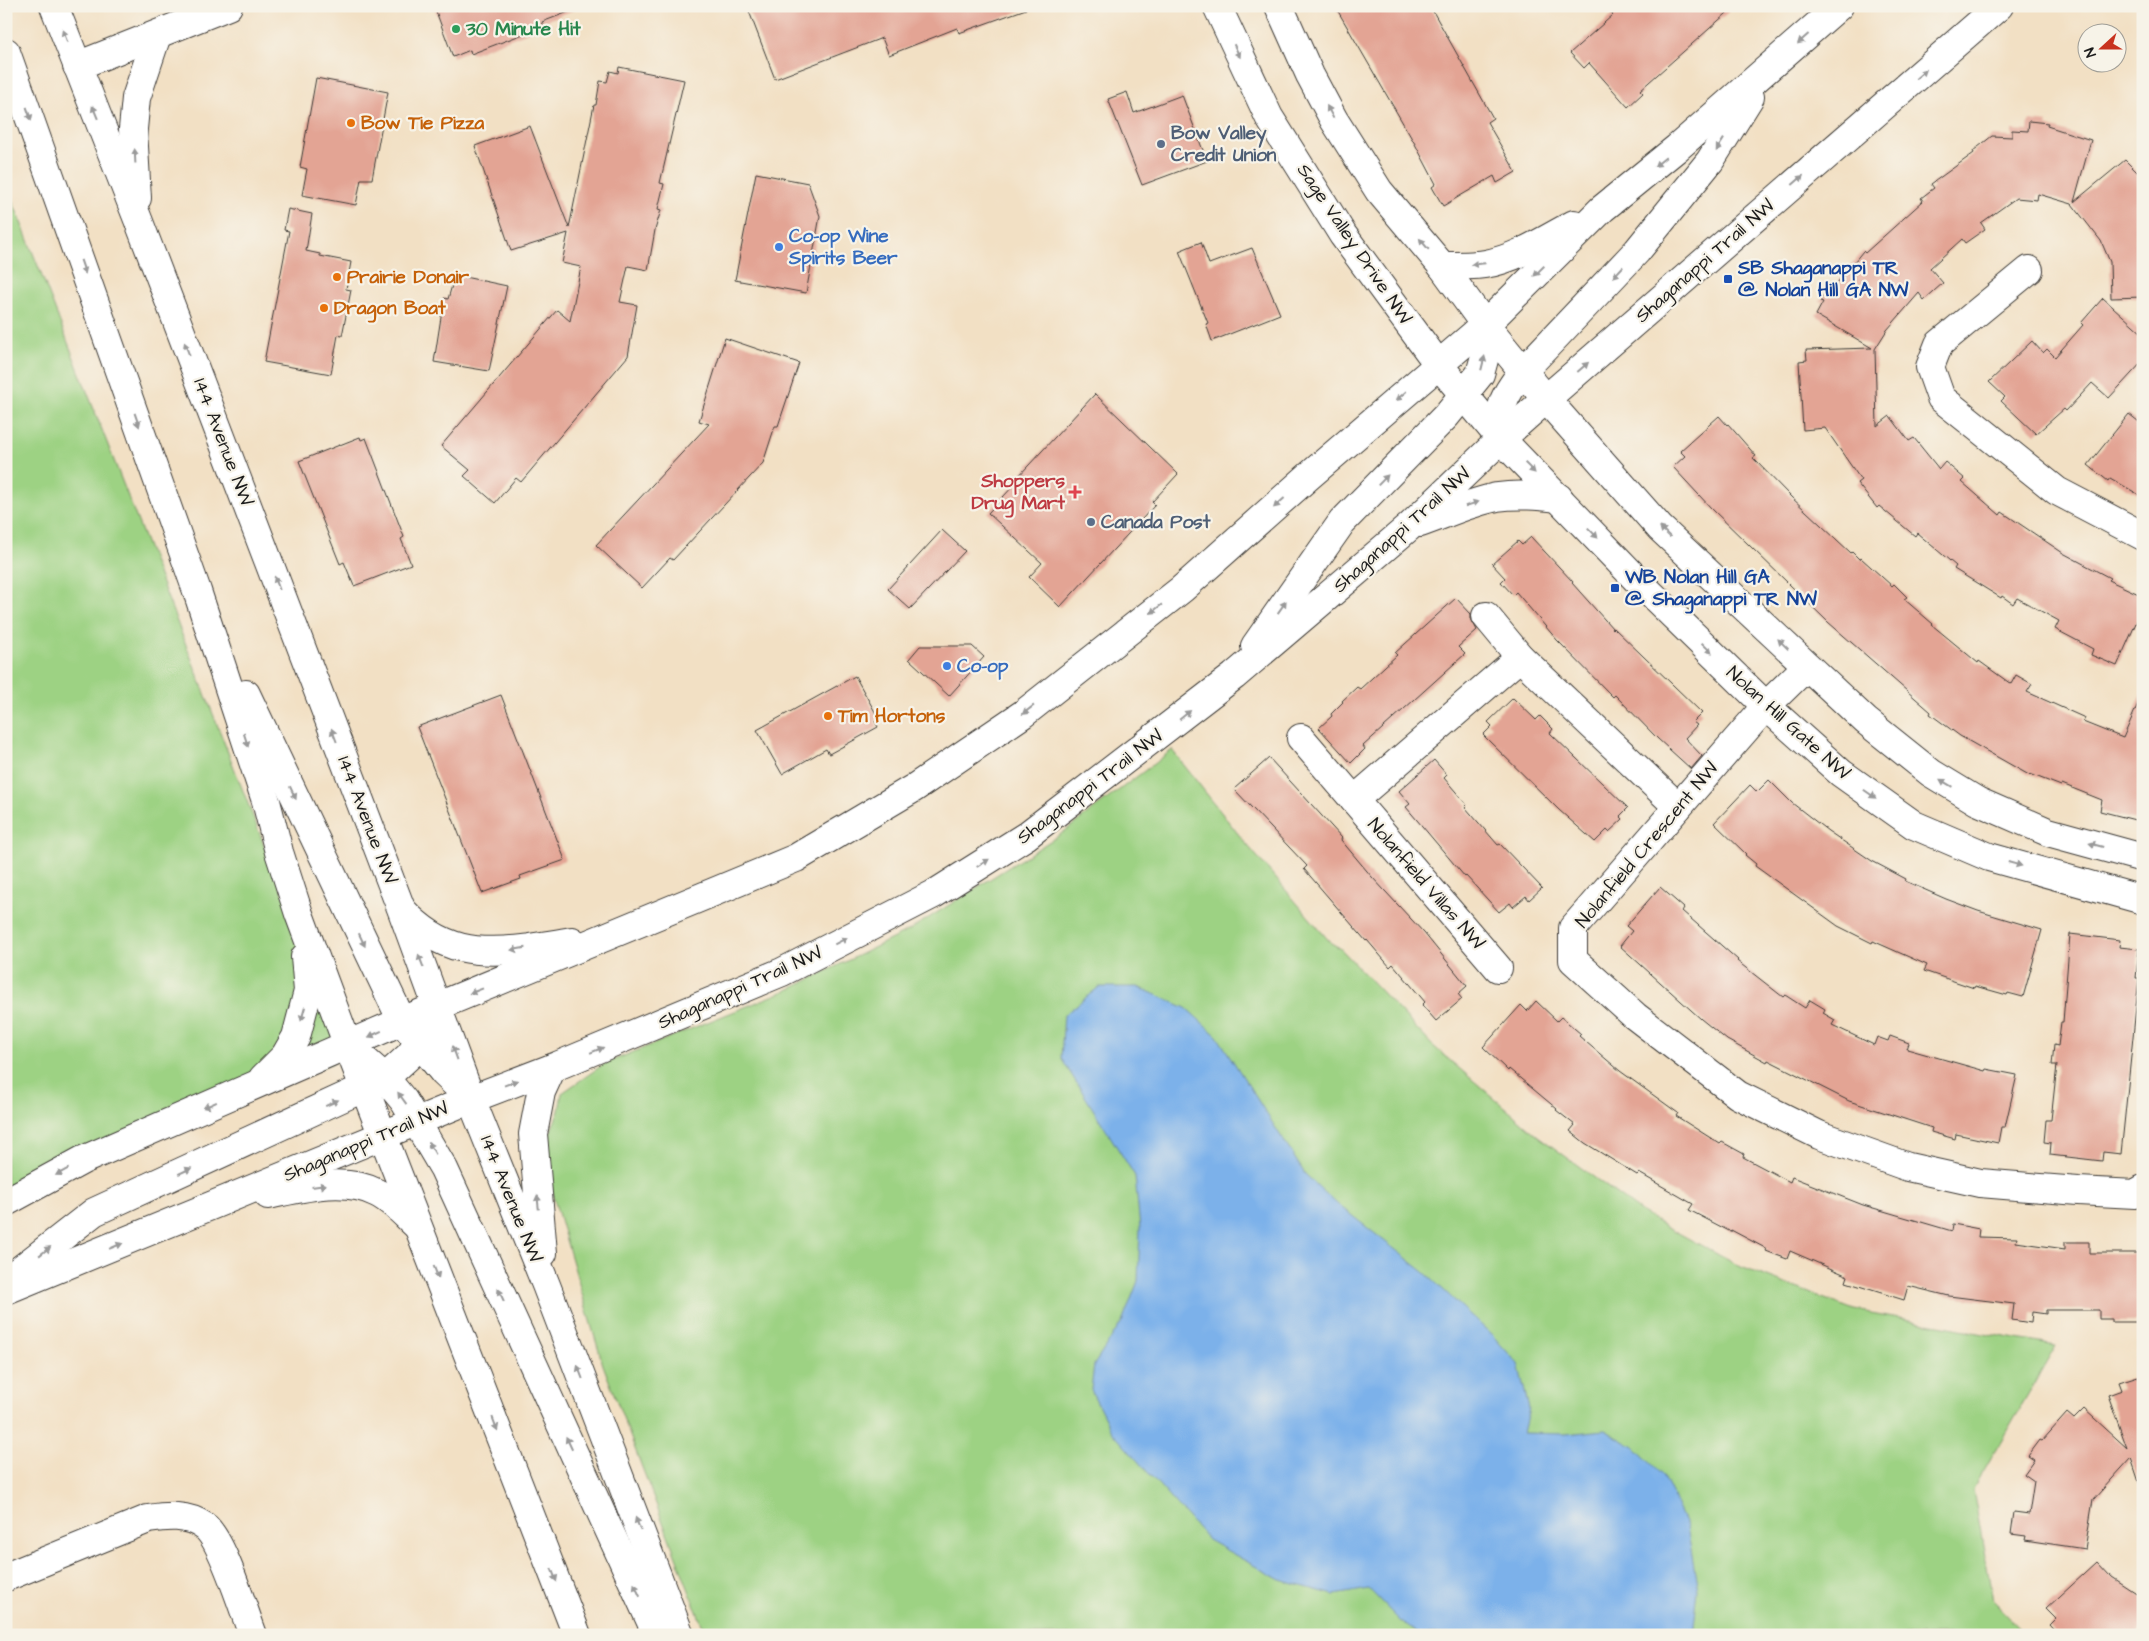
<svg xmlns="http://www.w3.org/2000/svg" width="2149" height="1641" font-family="'Architects Daughter',sans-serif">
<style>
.green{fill:#9dd283;stroke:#5c7750}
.water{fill:#7cb1ea;stroke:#4c6683}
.building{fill:#e3a494}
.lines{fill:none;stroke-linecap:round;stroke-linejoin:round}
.minor-casing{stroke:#3c3935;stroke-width:30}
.major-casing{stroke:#3c3935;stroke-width:30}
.minor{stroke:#fff;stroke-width:28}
.major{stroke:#fff;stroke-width:28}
.oneway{fill:#999}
.leisure-dot{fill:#2e9e5b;stroke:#f7f3e8;stroke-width:2}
.food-dot{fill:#e8710a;stroke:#f7f3e8;stroke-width:2}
.service-dot{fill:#5c6f8a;stroke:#f7f3e8;stroke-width:2}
.shop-dot{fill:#3f7fe0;stroke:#f7f3e8;stroke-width:2}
.transit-dot{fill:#1a4fb4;stroke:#f7f3e8;stroke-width:2}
.health-dot{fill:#e0444e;stroke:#f7f3e8;stroke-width:2}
.labels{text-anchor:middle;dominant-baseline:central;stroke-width:4.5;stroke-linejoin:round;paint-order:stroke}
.leisure-label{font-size:19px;font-weight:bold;fill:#27864d;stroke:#f7f3e8;text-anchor:start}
.food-label{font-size:19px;font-weight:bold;fill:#c56008;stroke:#f7f3e8;text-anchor:start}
.service-label{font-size:19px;font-weight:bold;fill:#4e5e75;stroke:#f7f3e8;text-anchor:start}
.shop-label{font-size:19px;font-weight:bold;fill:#366cbe;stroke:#f7f3e8;text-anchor:start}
.street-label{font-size:19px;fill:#1c1c1c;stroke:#f7f3e8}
.transit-label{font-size:19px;font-weight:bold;fill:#164399;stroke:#f7f3e8;text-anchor:start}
.health-label{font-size:19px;font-weight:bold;fill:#be3a42;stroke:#f7f3e8;text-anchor:end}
</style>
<rect width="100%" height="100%" fill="#f7f3e8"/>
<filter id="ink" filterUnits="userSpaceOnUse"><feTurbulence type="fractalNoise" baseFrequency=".02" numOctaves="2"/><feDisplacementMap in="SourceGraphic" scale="10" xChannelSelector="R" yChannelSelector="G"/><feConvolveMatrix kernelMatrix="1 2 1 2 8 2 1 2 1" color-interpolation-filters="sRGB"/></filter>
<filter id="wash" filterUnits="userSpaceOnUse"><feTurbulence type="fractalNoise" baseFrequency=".0096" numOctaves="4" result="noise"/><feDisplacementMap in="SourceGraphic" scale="20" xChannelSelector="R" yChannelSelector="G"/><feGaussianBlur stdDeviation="1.12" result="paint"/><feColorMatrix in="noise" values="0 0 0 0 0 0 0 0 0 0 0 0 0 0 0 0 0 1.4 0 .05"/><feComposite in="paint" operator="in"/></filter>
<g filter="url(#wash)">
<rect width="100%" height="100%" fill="#f2e0c4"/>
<g class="green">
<path d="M6 184 347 1057 6 1196Z"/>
<path d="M1172 750 1243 840 1331 943 1340 948 1432 1045 1538 1136 1645 1215 1741 1267 1854 1310 2056 1346 1973 1489 1993 1601 2026 1635H706L603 1365 551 1189 545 1145 559 1111 562 1093 604 1064 792 988 908 931 1061 834Z"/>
</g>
<path class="water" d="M1099 987H1138L1186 1008 1217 1036 1305 1174 1337 1204 1424 1272 1492 1335 1518 1364 1529 1408 1523 1433 1566 1434 1605 1430 1634 1447 1662 1474 1687 1526 1698 1590 1693 1635H1420L1400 1621 1369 1589 1334 1595 1280 1580 1208 1540 1112 1432 1091 1390 1094 1365 1123 1320 1138 1281 1140 1228 1135 1176 1061 1058 1064 1015Z"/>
<g id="blocks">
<g class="building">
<path d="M434 6H579V8L542 22 544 26 471 54 470 50 453 57Z"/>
<path d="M747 6H1026V9L959 33 957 28 889 55 882 38 775 79Z"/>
<path d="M1335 6H1430L1493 118 1487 122 1516 172 1497 183 1494 176 1443 206 1432 187 1436 184 1415 144Z"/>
<path d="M1605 6H1735L1640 90 1643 93 1628 107 1589 63 1584 68 1570 53 1613 15Z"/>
<path d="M619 67 684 80 660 183 664 184 658 209 661 210 655 230 648 270 628 266 620 302 637 305 628 356 521 482 516 478 495 503 464 476 470 470 441 446 557 310 570 321 581 267 562 263 568 233 511 251 475 146 530 126 569 228 594 105H596L600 81 607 82 610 71 618 73Z"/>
<path d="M316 78 388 92 372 179H361L356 205 302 195 307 169 300 167Z"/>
<path d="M1127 92 1134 113 1182 95 1207 161 1142 185 1108 99Z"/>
<path d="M2029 121 2048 123 2047 126 2091 140 2074 202 2125 160 2143 178V297L2111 298 2110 262 2101 241 2072 204 2038 194 2037 200 2016 198 1981 223 1985 229 1965 243 1962 239 1930 268 1943 283 1924 300 1919 293 1887 330 1875 349 1877 426 1890 416 1909 441 1914 438 1939 469 1945 462 1965 479 1962 482 2000 515 2002 512 2063 553 2110 578 2108 580 2143 596V607L2117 666 2091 655 2093 649 2055 629 2059 621 2017 598 2013 604 2002 596 2001 598 1954 569 1956 566 1917 533 1915 536 1879 506 1877 508 1857 483 1861 480 1825 428 1803 430 1799 361 1807 360 1806 350 1872 348 1816 315 1823 302 1820 301 1829 286 1833 288 1863 251 1865 253 1923 201 1921 198 1934 188 1931 184 1974 153 1973 151 1992 136 2012 137V130L2028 131Z"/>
<path d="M756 173 808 183 820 216 806 293 735 280Z"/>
<path d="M288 209 312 214 306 251 320 254V256L351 262 346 289 351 290 342 336 338 335 331 374 264 362 289 231 284 230Z"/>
<path d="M1201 242 1209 264 1252 248 1280 314 1212 341 1206 324 1208 323 1179 251Z"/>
<path d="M455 275 507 286 489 371 434 362 444 298 448 299Z"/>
<path d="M2103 298 2143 334V361L2109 398 2092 383 2066 411 2064 409 2036 434 2001 401 2005 397 1989 382 2032 341 2043 353 2047 349 2055 357 2083 325 2081 323Z"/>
<path d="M725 338 799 363 778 426H775L763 463 673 560 670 558 642 588 596 545 709 424 699 421Z"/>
<path d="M1095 394 1178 474 1152 502 1155 505 1060 607 1029 577 1042 563 988 513 1017 482 1015 480Z"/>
<path d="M2129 414 2143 425V497L2110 478 2108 481 2088 465Z"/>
<path d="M1719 416 1727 425 1728 424 1756 456 1753 458 1791 497 1851 553 1852 552 1860 560 1861 558 1892 586 1894 584 1907 597 1904 599 1933 624 1932 625 1978 663 1979 661 2011 684 2016 675 2032 684 2027 692 2085 718 2083 722 2123 738 2143 692V822L2100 811 2102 800 2062 784 2061 786 2030 774 2029 775 1960 736 1930 714 1931 712 1828 622 1711 508 1673 467 1685 456 1680 451Z"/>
<path d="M360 437 361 440 366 438 404 537 401 539 411 564 354 586 344 562 340 564 299 461Z"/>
<path d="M942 530 965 551 910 609 888 589Z"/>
<path d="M1531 537 1573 582 1572 583 1613 629 1614 628 1702 713 1693 722 1697 725 1685 738 1702 756 1691 769 1658 739 1615 695 1613 697 1557 640 1516 592 1513 595 1501 582 1505 578 1492 564 1518 541 1522 545Z"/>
<path d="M1456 598 1471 614V619L1477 630 1458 647 1465 654 1363 746 1365 749 1351 763 1319 728 1332 716 1331 714 1343 702 1342 701 1357 687 1360 689 1397 655 1395 653Z"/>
<path d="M920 646H972L984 657 949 696 909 659Z"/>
<path d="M855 676 879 719 875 721 878 727 829 754 826 749 782 774 757 730Z"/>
<path d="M501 695 565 860 520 876 521 879 482 893 417 727Z"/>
<path d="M1513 698 1536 720 1540 716 1553 729 1550 733 1628 808 1620 816 1623 819 1609 832 1607 830 1595 842 1559 810 1483 735 1492 726 1488 722Z"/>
<path d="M1269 758 1342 838 1341 840 1372 877 1424 933 1467 986 1458 994 1462 999 1436 1021 1422 1005 1425 1002 1393 964 1390 967 1367 940 1366 941 1304 869 1307 866 1234 789Z"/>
<path d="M1434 760 1447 775 1444 778 1467 805 1465 807 1498 845 1500 844 1542 888 1529 900 1526 896 1513 907 1510 903 1499 912 1466 876 1465 877 1406 807 1410 804 1399 791Z"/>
<path d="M1769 780 1792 803 1828 831 1872 861 1906 879 1905 881 1946 899 1978 911 2042 930 2023 997 2008 993 2007 995 1975 986 1974 988 1924 971 1927 965 1873 941 1872 943 1838 926 1755 866 1756 864 1745 855 1746 854 1714 823 1750 785 1757 792Z"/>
<path d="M1660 887 1684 908 1682 911 1738 960 1737 961 1783 997 1785 995 1805 1008 1810 1000 1825 1009 1823 1013 1835 1020 1832 1025 1874 1045 1877 1037 1888 1041 1890 1036 1909 1043 1907 1049 1985 1071 1986 1069 2017 1075 2005 1127H2001L1998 1143 1956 1134 1955 1139 1931 1132 1932 1128 1849 1101 1768 1060 1767 1062 1727 1040 1701 1019 1620 946 1632 931 1626 926Z"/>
<path d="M2070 934 2120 940 2119 947 2139 949 2136 978H2139L2121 1154 2103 1152 2102 1161 2050 1155 2051 1143 2044 1142 2046 1120H2051L2057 1065H2052L2054 1045 2058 1046 2061 1022H2063Z"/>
<path d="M1536 1001 1557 1021 1561 1017 1581 1034 1579 1036 1620 1071 1678 1113 1676 1116 1720 1144 1722 1142 1744 1154 1743 1157 1790 1182 1792 1177 1863 1205 1952 1231 1953 1224 1979 1229 1978 1237 2017 1238 2016 1242 2065 1249V1242H2089V1253H2143V1322H2112V1319H2099V1310H2046V1314L2032 1312 2031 1323 2012 1320 2014 1304 1949 1296 1908 1286 1904 1300 1846 1282 1848 1276 1790 1251 1787 1259 1766 1251 1767 1249 1731 1230V1232L1689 1210 1693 1204 1639 1173 1637 1175 1585 1143 1570 1131 1575 1125 1556 1110 1557 1109 1509 1069 1508 1071 1483 1047 1521 1005 1527 1011Z"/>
<path d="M2138 1376 2143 1390V1485H2140L2131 1458 2093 1500 2085 1549 2025 1540 2026 1536 2011 1534 2014 1512 2029 1514 2034 1481 2024 1474 2034 1460 2028 1456 2040 1440 2042 1441 2067 1413 2074 1419 2084 1409 2127 1448 2108 1395 2122 1390 2119 1382Z"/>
<path d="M2097 1562 2111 1577 2143 1598V1626L2137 1635H2059L2050 1625 2056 1619 2046 1609Z"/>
</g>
</g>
</g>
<g filter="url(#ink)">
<use href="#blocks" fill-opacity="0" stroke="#3c3935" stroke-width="1"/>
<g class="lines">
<defs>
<g id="minor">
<path d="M1217 6 1269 117 1343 235 1438 364 1501 439 1642 585 1766 706 1841 773 1914 825 1989 857 2143 900"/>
<path d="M1279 6 1310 75 1334 120 1379 191 1442 266 1485 325 1546 399 1660 528 1866 721 1931 773 1977 801 2048 832 2143 858"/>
<path d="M77 66 228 6"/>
<path d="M2029 270 1939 344 1930 367 1941 398 2057 491 2143 536"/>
<path d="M1486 616 1520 657 1678 807"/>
<path d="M1806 667 1766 706 1573 928V960L1635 1016 1738 1095 1819 1135 1908 1167 1980 1183 2078 1191 2135 1194 2143 1189"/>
<path d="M1301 738 1498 968"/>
<path d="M1354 800 1520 657"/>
<path d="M6 1577 148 1519C167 1516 187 1514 204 1526 222 1538 244 1612 253 1635"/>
</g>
<g id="major">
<path d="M54 6 139 222 402 911 471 1099 546 1285 680 1635"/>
<path d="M6 52 197 591 266 801 279 852 299 914 348 1046 577 1635"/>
<path d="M137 198 133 129 136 98 157 35"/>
<path d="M1442 266C1456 266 1471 266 1485 264 1516 259 1546 239 1574 224"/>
<path d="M1501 439C1498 406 1503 397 1523 371L1637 251 1710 161 1750 97"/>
<path d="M1420 523C1446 514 1471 502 1497 497 1518 494 1539 496 1559 498"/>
<path d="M1255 646 1342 522 1446 416 1480 374 1485 356V325"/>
<path d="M246 694 402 1021 444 1073 466 1094"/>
<path d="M403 911C441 952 478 955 530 948 544 945 558 944 572 941"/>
<path d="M351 1048 385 1078 404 1101 444 1169 657 1635"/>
<path d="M263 1078 285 1056 296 1037 308 991 305 957"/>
<path d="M268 1195C302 1188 344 1176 377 1193 392 1200 404 1214 416 1225"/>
<path d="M6 1202 83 1160 402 1021 796 858 914 788 1023 714 1182 589 1309 476 1485 325 1602 209 1677 148 1839 6"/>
<path d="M543 1253 533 1134 541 1092 552 1068"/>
<path d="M7 1280 94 1212 385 1078 410 1055 428 1028"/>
<path d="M6 1290 471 1099 552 1068 782 972 934 894 1026 836 1234 676 1409 527 1501 439 1546 399 1999 6"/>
</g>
</defs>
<use href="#minor" class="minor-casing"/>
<use href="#major" class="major-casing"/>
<use href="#minor" class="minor"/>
<use href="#major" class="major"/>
</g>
<defs><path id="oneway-solid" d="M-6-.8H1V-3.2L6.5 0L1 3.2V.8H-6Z" transform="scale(1.25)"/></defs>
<g class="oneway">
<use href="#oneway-solid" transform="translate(65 36) rotate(-111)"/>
<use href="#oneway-solid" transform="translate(1803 39) rotate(138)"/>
<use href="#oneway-solid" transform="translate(1237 51) rotate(64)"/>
<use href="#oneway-solid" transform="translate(1921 74) rotate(-41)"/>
<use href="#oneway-solid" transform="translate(95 112) rotate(-112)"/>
<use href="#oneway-solid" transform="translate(1330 112) rotate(-118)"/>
<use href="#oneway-solid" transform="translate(29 114) rotate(71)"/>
<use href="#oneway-solid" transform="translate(1720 145) rotate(122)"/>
<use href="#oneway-solid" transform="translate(135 156) rotate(-93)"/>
<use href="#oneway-solid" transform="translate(1660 162) rotate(141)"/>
<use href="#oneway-solid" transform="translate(1798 180) rotate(-41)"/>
<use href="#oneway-solid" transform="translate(1424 244) rotate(-130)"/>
<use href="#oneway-solid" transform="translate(1478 264) rotate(175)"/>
<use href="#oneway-solid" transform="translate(83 267) rotate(71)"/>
<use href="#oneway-solid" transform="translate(1539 271) rotate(135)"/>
<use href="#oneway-solid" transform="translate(1618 272) rotate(133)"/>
<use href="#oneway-solid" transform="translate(187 349) rotate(-111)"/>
<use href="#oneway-solid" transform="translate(1483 363) rotate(-76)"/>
<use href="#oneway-solid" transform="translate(1583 367) rotate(-41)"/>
<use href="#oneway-solid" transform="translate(1401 396) rotate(139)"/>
<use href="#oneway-solid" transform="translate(137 420) rotate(71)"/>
<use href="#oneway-solid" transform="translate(1530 468) rotate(45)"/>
<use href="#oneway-solid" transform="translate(1383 480) rotate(-46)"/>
<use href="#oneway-solid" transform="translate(1279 503) rotate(138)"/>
<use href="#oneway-solid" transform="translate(1472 504) rotate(-18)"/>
<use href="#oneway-solid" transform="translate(1665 532) rotate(-136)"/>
<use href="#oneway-solid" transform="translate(1593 533) rotate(46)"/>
<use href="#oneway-solid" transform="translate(277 583) rotate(-111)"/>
<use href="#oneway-solid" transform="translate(1282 607) rotate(-55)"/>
<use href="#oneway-solid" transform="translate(1156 609) rotate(142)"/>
<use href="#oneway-solid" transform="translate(1783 644) rotate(-136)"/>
<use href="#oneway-solid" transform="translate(1707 648) rotate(44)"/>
<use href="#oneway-solid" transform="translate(1028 710) rotate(142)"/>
<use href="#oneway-solid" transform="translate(1185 715) rotate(-39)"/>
<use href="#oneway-solid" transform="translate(334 735) rotate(-111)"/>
<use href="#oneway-solid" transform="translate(246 740) rotate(72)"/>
<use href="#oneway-solid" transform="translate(1946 783) rotate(-149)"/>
<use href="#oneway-solid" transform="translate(293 793) rotate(65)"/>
<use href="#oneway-solid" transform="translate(1870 794) rotate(35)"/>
<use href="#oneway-solid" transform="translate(2096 845) rotate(-165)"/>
<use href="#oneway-solid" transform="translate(983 863) rotate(-32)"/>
<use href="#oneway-solid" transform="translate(2015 864) rotate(16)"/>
<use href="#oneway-solid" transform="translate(362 940) rotate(65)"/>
<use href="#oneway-solid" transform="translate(841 941) rotate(-27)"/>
<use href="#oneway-solid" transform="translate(518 949) rotate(171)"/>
<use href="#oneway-solid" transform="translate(421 961) rotate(-111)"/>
<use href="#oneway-solid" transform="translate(476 991) rotate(159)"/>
<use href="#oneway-solid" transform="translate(303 1014) rotate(106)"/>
<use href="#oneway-solid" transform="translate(375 1034) rotate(155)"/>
<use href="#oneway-solid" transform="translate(597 1050) rotate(-22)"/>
<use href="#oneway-solid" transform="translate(455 1053) rotate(-110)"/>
<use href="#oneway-solid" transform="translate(511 1083) rotate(-21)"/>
<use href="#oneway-solid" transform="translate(402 1098) rotate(-126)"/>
<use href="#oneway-solid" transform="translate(332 1103) rotate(-25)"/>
<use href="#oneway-solid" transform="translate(210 1105) rotate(156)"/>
<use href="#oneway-solid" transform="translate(432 1148) rotate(-119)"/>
<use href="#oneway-solid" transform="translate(185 1171) rotate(-25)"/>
<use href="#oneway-solid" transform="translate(62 1172) rotate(152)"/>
<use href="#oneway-solid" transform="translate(319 1186) rotate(-8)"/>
<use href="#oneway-solid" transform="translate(538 1202) rotate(-96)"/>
<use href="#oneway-solid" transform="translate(116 1246) rotate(-22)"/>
<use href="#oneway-solid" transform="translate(45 1251) rotate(-38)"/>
<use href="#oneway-solid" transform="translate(436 1272) rotate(69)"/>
<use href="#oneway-solid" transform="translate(501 1295) rotate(-115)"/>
<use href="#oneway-solid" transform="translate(580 1372) rotate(-111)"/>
<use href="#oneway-solid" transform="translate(495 1424) rotate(69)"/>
<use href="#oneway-solid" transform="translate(569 1443) rotate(-115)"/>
<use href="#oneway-solid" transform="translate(638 1524) rotate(-111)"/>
<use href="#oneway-solid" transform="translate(554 1575) rotate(69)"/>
<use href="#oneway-solid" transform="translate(637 1590) rotate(-115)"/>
</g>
</g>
<circle class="leisure-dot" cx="456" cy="29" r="5"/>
<g class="food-dot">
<circle cx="351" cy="123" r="5"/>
<circle cx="337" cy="277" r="5"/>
<circle cx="324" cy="308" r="5"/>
<circle cx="828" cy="716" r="5"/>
</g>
<g class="service-dot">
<circle cx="1161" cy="144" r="5"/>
<circle cx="1091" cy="522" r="5"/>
</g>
<g class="shop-dot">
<circle cx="779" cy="247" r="5"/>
<circle cx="947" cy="666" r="5"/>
</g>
<g class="transit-dot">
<rect x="1723" y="274" width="10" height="10" rx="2.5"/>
<rect x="1610" y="583" width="10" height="10" rx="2.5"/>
</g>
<path class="health-dot" d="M1072.5 484.5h5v5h5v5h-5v5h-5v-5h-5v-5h5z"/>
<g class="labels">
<g class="leisure-label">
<text x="466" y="29">30 Minute Hit</text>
</g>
<g class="food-label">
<text x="361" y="123">Bow Tie Pizza</text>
<text x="347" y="277">Prairie Donair</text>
<text x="334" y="308">Dragon Boat</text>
<text x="838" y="716">Tim Hortons</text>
</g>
<g class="service-label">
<text x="1171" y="133">Bow Valley<tspan x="1171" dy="22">Credit Union</tspan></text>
<text x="1101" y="522">Canada Post</text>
</g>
<g class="shop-label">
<text x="789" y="236">Co-op Wine<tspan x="789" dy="22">Spirits Beer</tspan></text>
<text x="957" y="666">Co-op</text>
</g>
<g class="street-label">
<text transform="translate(1354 244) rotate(56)">Sage Valley Drive NW</text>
<text transform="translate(1705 261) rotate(-41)">Shaganappi Trail NW</text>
<text transform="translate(223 442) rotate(69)">144 Avenue NW</text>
<text transform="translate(1402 530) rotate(-42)">Shaganappi Trail NW</text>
<text transform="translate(1788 723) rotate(42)">Nolan Hill Gate NW</text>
<text transform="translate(1090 787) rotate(-37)">Shaganappi Trail NW</text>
<text transform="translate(367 820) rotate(69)">144 Avenue NW</text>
<text transform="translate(1647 845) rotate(-50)">Nolanfield Crescent NW</text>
<text transform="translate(1426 884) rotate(49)">Nolanfield Villas NW</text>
<text transform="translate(740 988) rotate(-24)">Shaganappi Trail NW</text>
<text transform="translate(366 1142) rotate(-23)">Shaganappi Trail NW</text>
<text transform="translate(511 1199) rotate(68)">144 Avenue NW</text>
</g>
<g class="transit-label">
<text x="1738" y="268">SB Shaganappi TR<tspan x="1738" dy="22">@ Nolan Hill GA NW</tspan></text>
<text x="1625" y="577">WB Nolan Hill GA<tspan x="1625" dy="22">@ Shaganappi TR NW</tspan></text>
</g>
<g class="health-label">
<text x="1065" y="481">Shoppers<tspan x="1065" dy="22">Drug Mart</tspan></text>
</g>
</g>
<rect width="2149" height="1641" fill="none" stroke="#f7f3e8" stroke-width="25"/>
<g transform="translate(2102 48) rotate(249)"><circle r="24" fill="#f7f3e8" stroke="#9f9d96"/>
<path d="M0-4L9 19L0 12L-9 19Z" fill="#c8321e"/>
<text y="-8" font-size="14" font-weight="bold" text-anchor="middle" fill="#1c1c1c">N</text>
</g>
</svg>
